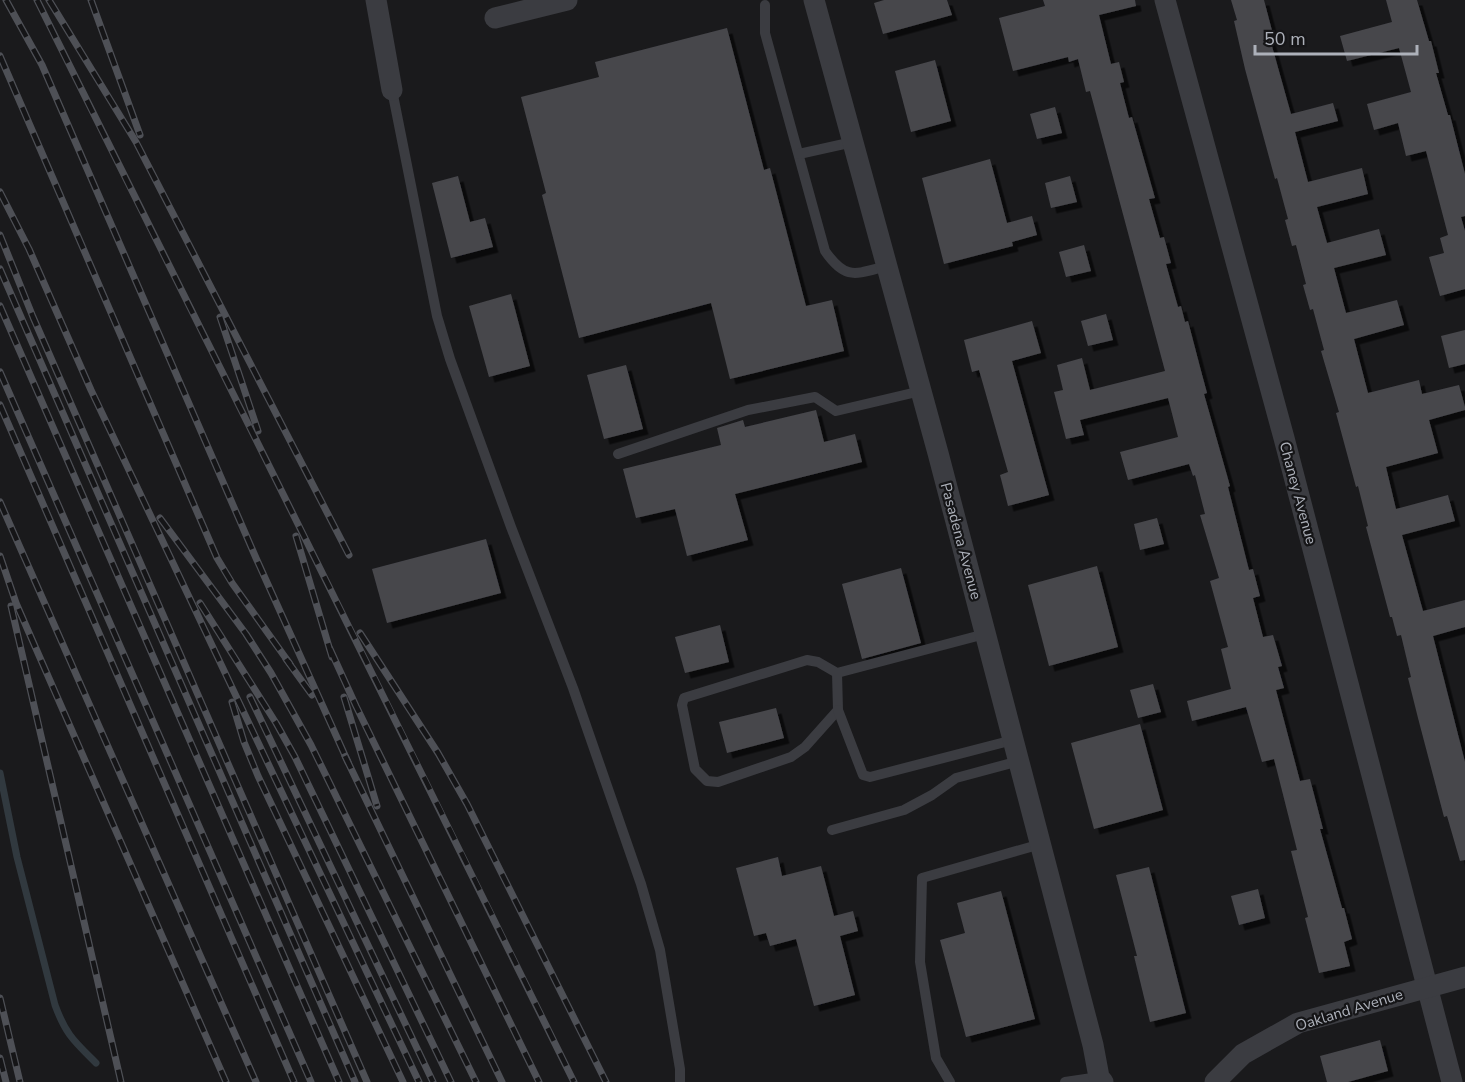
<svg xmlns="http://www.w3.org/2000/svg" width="1465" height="1082" font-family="'Nunito Sans',sans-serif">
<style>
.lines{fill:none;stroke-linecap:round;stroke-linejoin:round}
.stream{stroke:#31393f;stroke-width:7}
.building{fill:#47474c;filter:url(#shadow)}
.lane{stroke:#3b3c41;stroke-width:10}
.street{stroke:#3b3c41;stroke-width:21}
.rail-casing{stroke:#4e5056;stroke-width:7}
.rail{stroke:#151517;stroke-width:4.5;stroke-dasharray:14;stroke-linecap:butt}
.labels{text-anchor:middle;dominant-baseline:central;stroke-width:4.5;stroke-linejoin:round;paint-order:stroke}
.street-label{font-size:15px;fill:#adb1ba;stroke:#151517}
</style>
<defs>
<filter id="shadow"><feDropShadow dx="5.5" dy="5.5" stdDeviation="0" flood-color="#0009"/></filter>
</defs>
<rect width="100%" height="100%" fill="#1a1a1c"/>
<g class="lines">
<path class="stream" d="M0 773 17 857 55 1005C66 1035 74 1041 96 1063"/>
</g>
<g class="building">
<path d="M884 0H947L952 15 883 34 874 3Z"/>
<path d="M1043 0H1135L1136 6 1099 15 1111 64 1119 62 1124 82 1120 83 1129 118 1132 117 1155 198 1149 199 1160 238 1164 237 1171 263 1166 264 1178 307 1181 306 1185 322 1188 321 1200 367 1207 393 1204 394 1230 486 1228 487 1249 570 1253 569 1260 596 1253 598 1263 637 1273 635 1282 666 1278 667 1284 688 1276 690 1300 781 1310 779 1323 829H1320L1342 908H1344L1352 939 1344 942 1350 966 1319 973 1305 918 1308 917 1291 851 1297 850 1274 759 1262 762 1246 707 1192 721 1187 701 1231 689 1221 649 1228 647 1210 581 1219 578 1200 515 1205 514 1195 475 1193 476 1189 464 1128 480 1120 452 1178 437 1168 398 1080 420 1084 435 1066 439 1054 392 1063 390 1057 365 1082 358 1090 390 1165 371 1090 91 1086 92 1078 59 1069 62 1068 57 1013 71 999 18 1045 6Z"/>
<path d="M1231 0H1264L1274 38 1270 39 1291 114 1333 103 1338 121 1295 132 1308 182 1362 168 1368 194 1317 207 1327 243 1379 229 1386 255 1334 268 1346 313 1397 300 1404 325 1354 339 1368 393 1419 380 1422 394 1459 385 1465 407V410L1429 420 1438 453 1386 467 1396 509 1448 495 1455 521 1402 535 1423 611 1465 600V627L1433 636 1465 762V860L1460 861 1447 816 1444 817 1418 718 1408 678 1411 677 1401 635 1397 636 1392 617H1390L1366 527 1368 526 1358 486 1356 487 1336 413 1339 412 1321 351 1324 350 1313 309 1310 310 1303 285 1306 284 1296 245 1292 246 1285 220 1288 219 1277 178 1275 179 1245 69 1234 21 1237 20Z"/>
<path d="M1386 0H1417L1429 41H1431L1439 73H1436L1448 115H1450L1465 174V216L1461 217 1465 231V289L1440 296 1429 257 1444 253 1440 238 1448 235 1426 151 1406 156 1398 123 1374 130 1367 104 1411 92 1399 48 1347 61 1340 36 1392 22Z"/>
<path d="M727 28 764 170 770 168 806 306 832 300 844 351 730 379 711 303 579 338 542 195 546 193 521 97 599 77 595 62Z"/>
<path d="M935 60 951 121 911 132 895 71Z"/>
<path d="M1055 107 1062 133 1037 139 1030 114Z"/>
<path d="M990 159 1007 223 1032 216 1037 235 1012 242 1013 246 944 264 922 178Z"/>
<path d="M458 176 470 222 485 218 493 247 451 258 432 183Z"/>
<path d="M1070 176 1077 202 1051 208 1045 183Z"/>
<path d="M1084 245 1091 271 1066 277 1059 252Z"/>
<path d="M511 294 530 366 489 377 469 306Z"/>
<path d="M1106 314 1113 340 1088 346 1081 321Z"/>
<path d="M1032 321 1041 353 1012 361 1049 495 1008 506 1000 475 1008 472 979 370 972 372 964 340Z"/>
<path d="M1465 330V364L1449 368 1441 336Z"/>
<path d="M626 365 643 429 604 439 587 375Z"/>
<path d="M816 410 824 442 855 434 862 462 735 494 748 540 687 556 675 509 636 518 623 469 721 445 717 428 743 420 745 427Z"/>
<path d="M1157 518 1164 544 1140 550 1134 524Z"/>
<path d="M486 539 501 593 387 623 372 569Z"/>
<path d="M1097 566 1118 647 1049 666 1028 585Z"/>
<path d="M901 568 921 643 862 659 842 584Z"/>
<path d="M720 625 729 662 685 673 675 637Z"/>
<path d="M1153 684 1161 712 1138 718 1130 690Z"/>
<path d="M776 708 784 738 727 753 719 722Z"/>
<path d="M1140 724 1163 810 1094 829 1071 743Z"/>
<path d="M778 857 782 876 821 866 834 916 853 911 858 931 840 936 855 995 814 1006 796 939 770 946 766 933 754 936 736 868Z"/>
<path d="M1149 867 1186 1013 1150 1022 1134 956H1137L1116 875Z"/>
<path d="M1258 889 1265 918 1239 925 1231 896Z"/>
<path d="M1001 891 1035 1019 966 1037 940 940 965 933 957 903Z"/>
<path d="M1380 1040 1388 1071 1348 1082H1327L1320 1056Z"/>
</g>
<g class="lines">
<g class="lane">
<path d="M765 5V33L825 251C846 281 855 274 887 266"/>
<path d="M392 90 437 316 450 359 511 527 573 688 641 884 660 950 680 1069V1082"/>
<path d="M799 154 853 142"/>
<path d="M618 454 748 410 815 397 836 411 921 391"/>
<path d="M837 673 818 662 807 660 684 698 682 705 695 769 707 781 718 782 791 757 805 747 838 710 837 673 985 634"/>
<path d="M838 710 863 775 870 777 1013 740"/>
<path d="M832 830 904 810 932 795 956 778 1019 761"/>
<path d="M950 1082 936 1058 920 962 922 878 1041 844"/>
<path d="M1065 1082 1099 1077"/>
</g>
<g class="street">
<path d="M376 0 392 90"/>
<path d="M814 0 938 453 1093 1045 1099 1077 1103 1082"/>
<path d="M1165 0 1284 438 1452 1082"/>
<path d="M495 18 567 0"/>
<path d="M1215 1082 1243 1054 1298 1023 1465 977"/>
</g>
<defs>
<g id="rail">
<path d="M6 0 42 65 256 558 348 762"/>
<path d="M37 0C216 361 397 720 574 1082"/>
<path d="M49 0 136 142 349 555"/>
<path d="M91 0 140 135"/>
<path d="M0 56 217 558 232 583 290 664"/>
<path d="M0 192 29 249 91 390 419 1082"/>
<path d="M0 235 33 317 367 1082"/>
<path d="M0 269 355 1082"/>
<path d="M0 306 339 1082"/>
<path d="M220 317 258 431"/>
<path d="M0 372 311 1082"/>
<path d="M0 405 294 1082"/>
<path d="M0 502 256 1082"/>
<path d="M160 518 246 634 271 673 311 745 476 1082"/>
<path d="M296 536 332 657"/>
<path d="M0 556 16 603 226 1082"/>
<path d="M200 603 276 723 295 757 451 1082"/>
<path d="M11 606 121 1082"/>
<path d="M360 633 438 753 467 804 606 1082"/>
<path d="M330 649 356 706 539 1082"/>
<path d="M286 659 312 695"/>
<path d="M250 697 433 1082"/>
<path d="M344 697 377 806"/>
<path d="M232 702 244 742 258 776 403 1082"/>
<path d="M345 756 502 1082"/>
<path d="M0 998 20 1082"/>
<path d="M0 1058 6 1082"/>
</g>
</defs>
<use href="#rail" class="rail-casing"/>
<use href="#rail" class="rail"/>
</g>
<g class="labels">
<g class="street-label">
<text transform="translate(1298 493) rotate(75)">Chaney Avenue</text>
<text transform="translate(961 541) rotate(75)">Pasadena Avenue</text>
<text transform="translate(1349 1010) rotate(-17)">Oakland Avenue</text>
</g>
</g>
<path d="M1255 45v9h162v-9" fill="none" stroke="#adb1ba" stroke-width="3"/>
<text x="1264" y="45" font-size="18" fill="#adb1ba" stroke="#151517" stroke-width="4.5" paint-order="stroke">50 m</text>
</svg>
